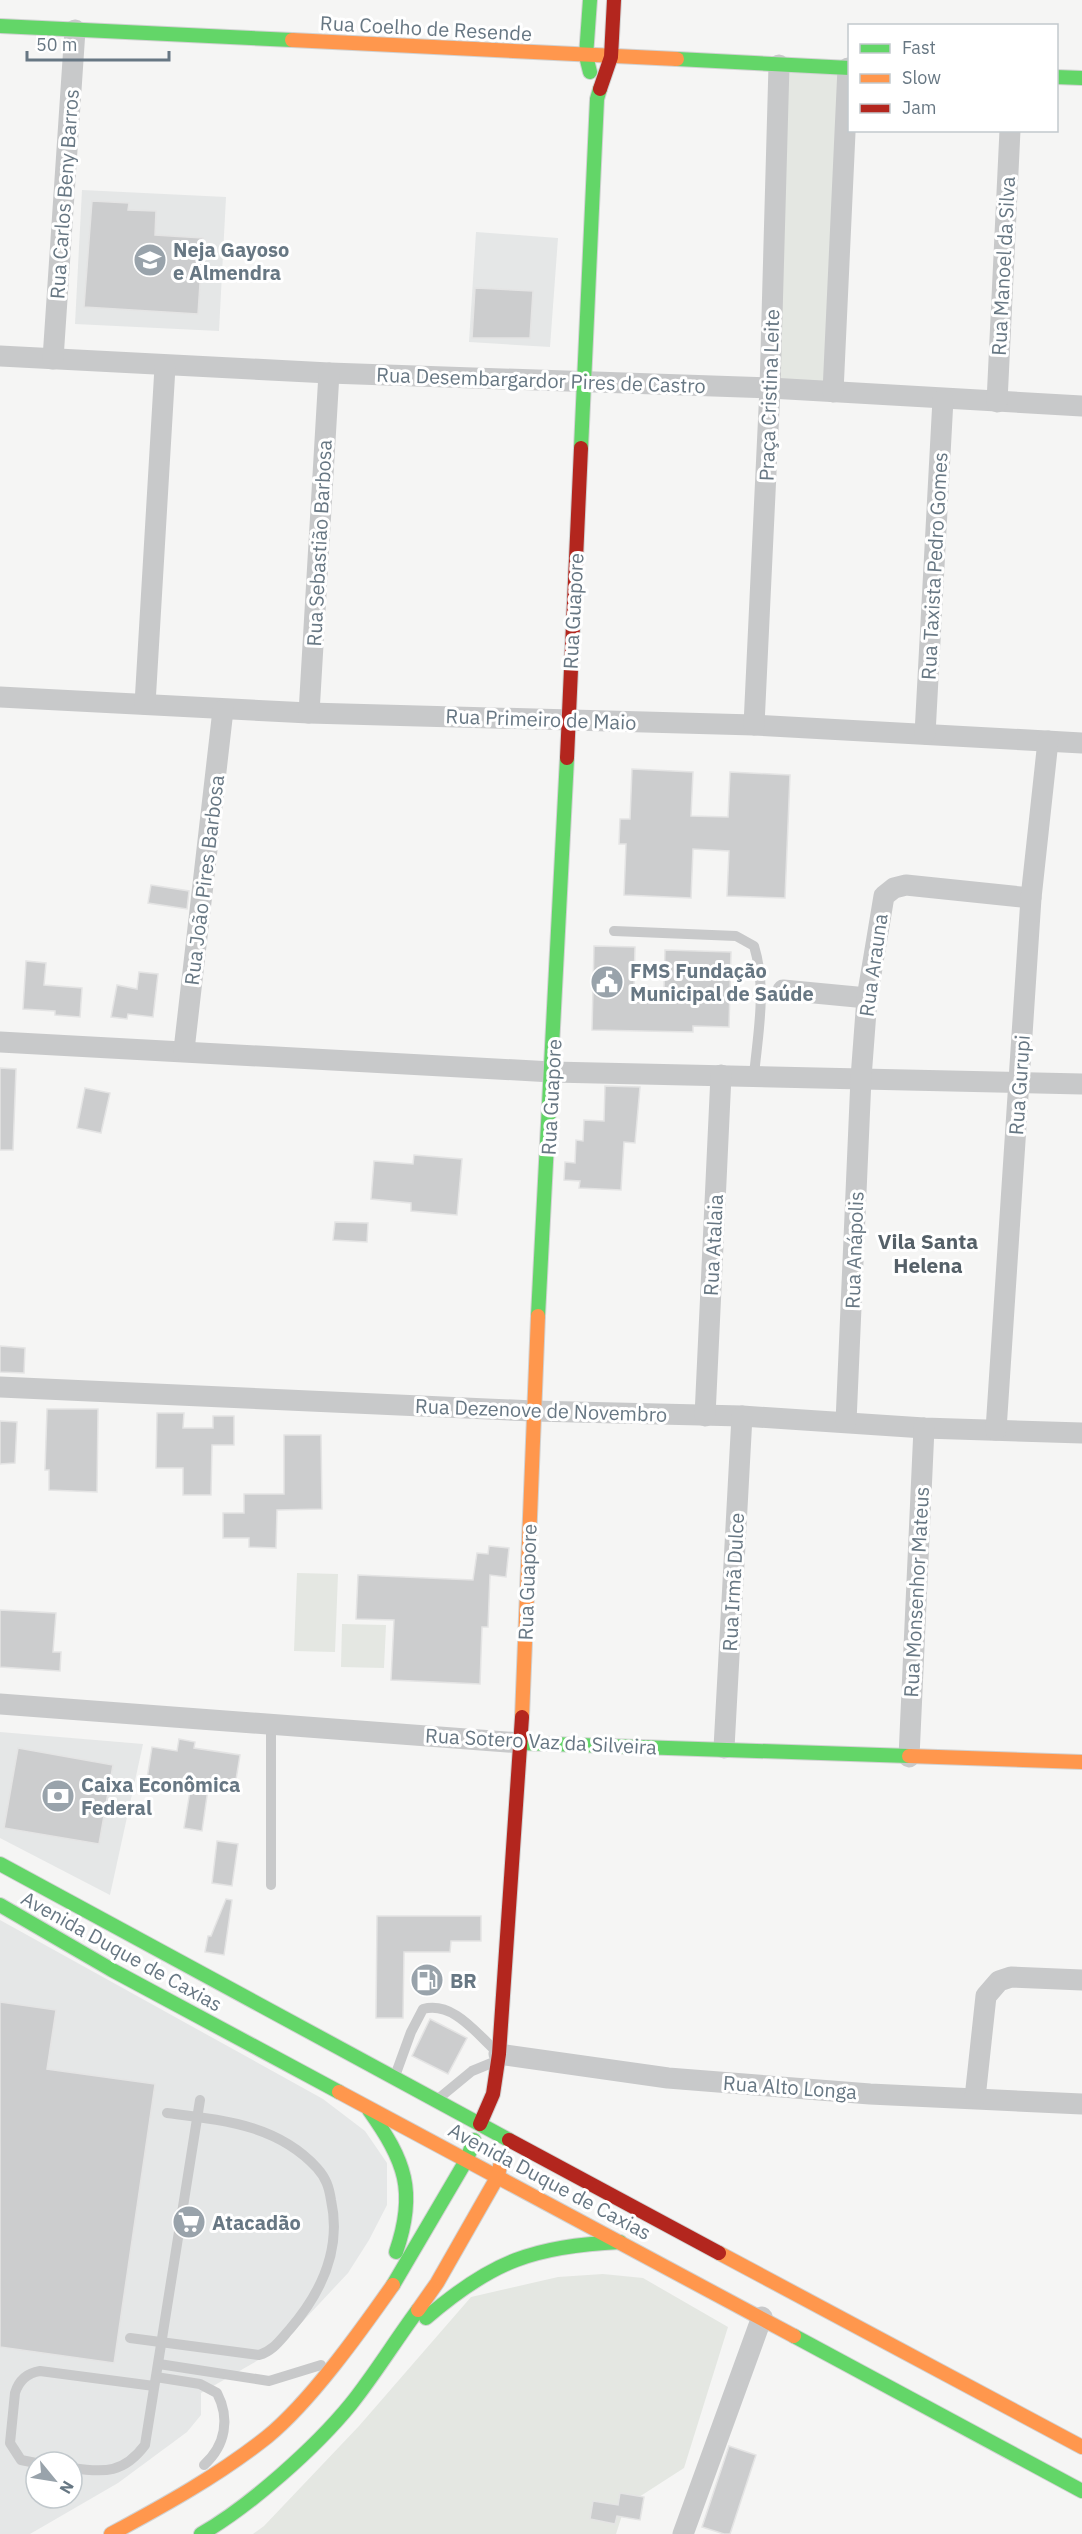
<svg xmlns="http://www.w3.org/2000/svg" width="1082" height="2534" font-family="'IBM Plex Sans',sans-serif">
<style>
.built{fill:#e5e7e7;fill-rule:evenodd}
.green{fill:#e4e7e2}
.building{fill:#cccdce;stroke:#e4e4e4;stroke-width:1.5}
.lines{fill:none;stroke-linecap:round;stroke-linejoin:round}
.fast-casing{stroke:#d1d2d2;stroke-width:16}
.slow-casing{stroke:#d1d2d2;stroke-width:16}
.jam-casing{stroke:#d1d2d2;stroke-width:16}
.lane{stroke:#c8c9ca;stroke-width:10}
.street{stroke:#c8c9ca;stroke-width:21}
.fast{stroke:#63d668;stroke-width:14}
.slow{stroke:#ff974d;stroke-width:14}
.jam{stroke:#b3261e;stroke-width:14}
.labels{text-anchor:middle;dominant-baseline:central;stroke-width:6;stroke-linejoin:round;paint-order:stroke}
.street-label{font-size:20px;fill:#677783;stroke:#fff}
.poi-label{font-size:20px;font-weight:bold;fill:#677783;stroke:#fff;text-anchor:start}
.neighbourhood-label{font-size:21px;font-weight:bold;fill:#556068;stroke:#fff}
</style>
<rect width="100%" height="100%" fill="#f5f5f4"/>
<g class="built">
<path d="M82 190 226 197 219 331 75 324Z"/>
<path d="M476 232 558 238 550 347 469 342Z"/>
<path d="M0 1732 143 1744 110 1895 0 1838Z"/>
<path d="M0 1920 323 2099 365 2131 387 2163V2205L369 2240 348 2273 276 2350 201 2393V2415L187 2432 118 2483 30 2534H0ZM36 2462H72V2498H36Z"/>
</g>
<g class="green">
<path d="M779 65 848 68 833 392 770 388Z"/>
<path d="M297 1573 338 1574 335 1652 294 1651Z"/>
<path d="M342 1624 386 1625 384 1668 341 1667Z"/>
<path d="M603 2274 643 2278 728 2327 684 2468 625 2506 616 2534H253L264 2526 359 2426 471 2297 558 2277Z"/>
</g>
<g class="building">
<path d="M92 201 129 203 128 210 156 211 155 235 203 238 198 314 84 307Z"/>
<path d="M475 288 533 291 530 338H472Z"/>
<path d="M632 769 693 772 691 816 728 817 730 772 790 775 785 898 727 896 729 851 693 849 691 898 624 895 626 844H619L620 819H630Z"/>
<path d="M151 885 189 891 187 909 148 903Z"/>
<path d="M594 946 635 947 634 987 664 988 665 950 731 952 729 1027 693 1026V1032L592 1030Z"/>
<path d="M26 961 46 963 44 985 82 988 80 1017 55 1015V1011L23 1009Z"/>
<path d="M139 972 158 974 153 1017 128 1014 127 1019 111 1017 117 985 137 989Z"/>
<path d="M0 1068 16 1069 13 1150H0Z"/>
<path d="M605 1086 640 1087 635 1143 624 1142 621 1190 579 1188 580 1181 564 1180 565 1162 575 1163 576 1140 583 1141 584 1120 604 1121Z"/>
<path d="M85 1088 110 1093 101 1133 77 1128Z"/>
<path d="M414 1155 462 1159 457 1215 411 1211V1203L371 1199 374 1161 413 1164Z"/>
<path d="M335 1222 368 1223 367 1242 333 1240Z"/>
<path d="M0 1346 25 1348 24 1373 0 1372Z"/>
<path d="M47 1409H98L97 1492 49 1490V1470H45Z"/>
<path d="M157 1413H184L183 1428H213V1416H234V1445H212L211 1495H183V1468H156Z"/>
<path d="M0 1421 17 1422 15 1463 0 1464Z"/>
<path d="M284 1435H321L322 1509 277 1510 276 1548 249 1547V1538H223V1513H244V1494H284Z"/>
<path d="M489 1546 509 1548 506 1577 490 1575 488 1627H482L480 1684 391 1680 394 1620 356 1619 358 1575 473 1580 477 1553 488 1554Z"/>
<path d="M0 1610 56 1613 53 1652H61L60 1671 0 1667Z"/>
<path d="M179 1739 195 1742 194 1748 240 1755 235 1786 209 1782 202 1831 184 1828 190 1791 146 1785 152 1747 177 1751Z"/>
<path d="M18 1748 113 1765 99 1844 4 1828Z"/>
<path d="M217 1841 238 1844 232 1886 212 1883Z"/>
<path d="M226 1899 232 1900 224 1955 205 1952 208 1936H211Z"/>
<path d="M377 1916H481V1941H451L450 1952H404L403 2018H376Z"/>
<path d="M0 2002 56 2010 47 2069 155 2084 114 2363 0 2347Z"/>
<path d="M430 2019 467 2038 448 2074 412 2056Z"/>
<path d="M729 2446 756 2455 730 2534H724L702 2527Z"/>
<path d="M620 2493 644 2497 640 2520 617 2516 615 2524 590 2519 593 2501 618 2505Z"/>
</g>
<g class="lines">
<defs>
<g id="fast">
<path d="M590 0 586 56 590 72"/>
<path d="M0 26 292 40"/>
<path d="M677 59 850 68"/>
<path d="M1056 77 1082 78"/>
<path d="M581 448 597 99 600 89"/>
<path d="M538 1316 567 758"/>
<path d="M521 1743 909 1756"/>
<path d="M0 1864 509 2140"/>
<path d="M0 1905 112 1970 339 2092"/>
<path d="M369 2110C405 2161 417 2191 396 2252"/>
<path d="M393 2285 467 2159 474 2140"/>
<path d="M426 2318C492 2261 534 2246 620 2242"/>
<path d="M794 2336 1082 2491"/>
<path d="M201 2534C249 2507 316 2447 351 2404 375 2374 395 2341 418 2310"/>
</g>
<g id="slow">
<path d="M292 40 677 59"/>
<path d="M522 1717 538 1316"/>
<path d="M909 1756 1082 1762"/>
<path d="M339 2092 794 2336"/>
<path d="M719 2253 1082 2447"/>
<path d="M418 2310 437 2283 498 2176 502 2156"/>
<path d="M111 2534C165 2505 219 2475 267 2437 310 2402 360 2332 393 2285"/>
</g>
<g id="jam">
<path d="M600 89 611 57 614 0"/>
<path d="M567 758 581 448"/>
<path d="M480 2124 493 2094 499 2054 522 1717"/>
<path d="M509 2140 719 2253"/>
</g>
</defs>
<use href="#fast" class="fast-casing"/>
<use href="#slow" class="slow-casing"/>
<use href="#jam" class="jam-casing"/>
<g class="lane">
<path d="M614 931 736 936 754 946C767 988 758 1033 754 1075"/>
<path d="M271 1725V1885"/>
<path d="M395 2076 411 2032 423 2009C453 2001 476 2033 496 2051"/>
<path d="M438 2099 472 2071 494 2062"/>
<path d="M130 2338 259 2355C273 2351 280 2340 290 2329 321 2293 342 2250 331 2200 329 2187 326 2178 317 2168 277 2124 221 2120 167 2113"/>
<path d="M159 2364 269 2381 321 2365"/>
<path d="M156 2377 200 2384 217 2393C230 2418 226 2445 204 2465"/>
<path d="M36 2463 21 2460 10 2443 15 2393C19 2380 27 2373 40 2371L154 2386"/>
<path d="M72 2468C105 2473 124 2473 145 2445L200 2100"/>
</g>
<g class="street">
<path d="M0 356 329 373 770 388 1082 406"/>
<path d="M53 359 75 30"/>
<path d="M833 392 848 68"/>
<path d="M997 402 1010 130"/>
<path d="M0 697 309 713 754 725 1082 743"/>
<path d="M145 704 165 367"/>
<path d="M309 713 329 373"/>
<path d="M754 725 770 388 779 65"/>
<path d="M925 734 943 399"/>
<path d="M783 990 867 998"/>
<path d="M0 1042 552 1072 1082 1084"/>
<path d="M184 1050 223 710"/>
<path d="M0 1387 533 1411 742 1416 924 1428 1082 1433"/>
<path d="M705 1416 721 1075"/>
<path d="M846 1422 861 1078 867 998 884 896 894 888 906 885 1031 898"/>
<path d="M996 1430 1031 898 1048 741"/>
<path d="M0 1704 521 1743"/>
<path d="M724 1748 742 1416"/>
<path d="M909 1757 924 1428"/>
<path d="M499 2054 668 2078 870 2094 1082 2104"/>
<path d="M975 2098 986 1996 999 1981 1011 1977 1082 1980"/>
<path d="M683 2534 762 2317"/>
</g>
<use href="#fast" class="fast"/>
<use href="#slow" class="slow"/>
<use href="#jam" class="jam"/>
</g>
<defs>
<symbol id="school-disc" viewBox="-11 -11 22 22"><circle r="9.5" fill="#99a3ab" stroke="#fff"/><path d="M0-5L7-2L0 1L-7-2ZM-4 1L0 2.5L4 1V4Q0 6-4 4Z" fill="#fff"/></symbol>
<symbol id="civic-disc" viewBox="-11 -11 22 22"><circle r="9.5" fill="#99a3ab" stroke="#fff"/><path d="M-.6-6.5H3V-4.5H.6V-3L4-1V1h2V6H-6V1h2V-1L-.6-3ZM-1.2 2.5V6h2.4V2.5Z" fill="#fff"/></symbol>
<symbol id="bank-disc" viewBox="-11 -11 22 22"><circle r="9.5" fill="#99a3ab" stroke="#fff"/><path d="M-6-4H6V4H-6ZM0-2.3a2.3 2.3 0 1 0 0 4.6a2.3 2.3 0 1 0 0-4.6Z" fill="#fff"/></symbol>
<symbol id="fuel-disc" viewBox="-11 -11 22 22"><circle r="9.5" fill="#99a3ab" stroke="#fff"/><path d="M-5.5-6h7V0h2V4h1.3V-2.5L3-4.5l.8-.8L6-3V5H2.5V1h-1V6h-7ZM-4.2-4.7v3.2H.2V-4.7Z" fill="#fff"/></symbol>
<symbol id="supermarket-disc" viewBox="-11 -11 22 22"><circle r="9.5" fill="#99a3ab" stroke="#fff"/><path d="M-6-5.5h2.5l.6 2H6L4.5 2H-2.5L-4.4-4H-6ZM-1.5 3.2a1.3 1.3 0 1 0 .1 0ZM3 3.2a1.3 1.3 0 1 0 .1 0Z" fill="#fff"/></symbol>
</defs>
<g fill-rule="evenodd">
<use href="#school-disc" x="131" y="241" width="38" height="38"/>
<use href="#civic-disc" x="588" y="963" width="38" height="38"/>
<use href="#bank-disc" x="39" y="1777" width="38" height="38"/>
<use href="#fuel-disc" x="408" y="1961" width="38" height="38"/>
<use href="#supermarket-disc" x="170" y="2203" width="38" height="38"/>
</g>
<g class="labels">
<g class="street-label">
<text transform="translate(426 28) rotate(3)">Rua Coelho de Resende</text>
<text transform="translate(64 194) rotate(-86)">Rua Carlos Beny Barros</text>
<text transform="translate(1003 266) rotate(-87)">Rua Manoel da Silva</text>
<text transform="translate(541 380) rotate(2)">Rua Desembargardor Pires de Castro</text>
<text transform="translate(769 395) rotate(-88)">Praça Cristina Leite</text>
<text transform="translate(319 543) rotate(-87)">Rua Sebastião Barbosa</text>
<text transform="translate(934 566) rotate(-87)">Rua Taxista Pedro Gomes</text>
<text transform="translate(573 611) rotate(-87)">Rua Guapore</text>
<text transform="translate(541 719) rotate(2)">Rua Primeiro de Maio</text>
<text transform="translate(204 880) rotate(-83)">Rua João Pires Barbosa</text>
<text transform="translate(873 965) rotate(-82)">Rua Arauna</text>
<text transform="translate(1019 1085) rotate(-86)">Rua Gurupi</text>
<text transform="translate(551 1097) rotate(-87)">Rua Guapore</text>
<text transform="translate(713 1245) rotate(-87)">Rua Atalaia</text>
<text transform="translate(854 1250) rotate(-88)">Rua Anápolis</text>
<text transform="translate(541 1410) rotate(2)">Rua Dezenove de Novembro</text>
<text transform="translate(527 1582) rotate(-88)">Rua Guapore</text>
<text transform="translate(733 1582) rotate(-87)">Rua Irmã Dulce</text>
<text transform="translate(916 1592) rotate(-87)">Rua Monsenhor Mateus</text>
<text transform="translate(541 1741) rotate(3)">Rua Sotero Vaz da Silveira</text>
<text transform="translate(122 1951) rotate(29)">Avenida Duque de Caxias</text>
<text transform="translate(790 2087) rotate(4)">Rua Alto Longa</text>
<text transform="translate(550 2181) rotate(28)">Avenida Duque de Caxias</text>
</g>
<g class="poi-label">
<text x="173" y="249">Neja Gayoso<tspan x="173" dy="23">e Almendra</tspan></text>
<text x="630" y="970">FMS Fundação<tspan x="630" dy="23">Municipal de Saúde</tspan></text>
<text x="81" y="1784">Caixa Econômica<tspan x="81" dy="23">Federal</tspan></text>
<text x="450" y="1980">BR</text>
<text x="212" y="2222">Atacadão</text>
</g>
<g class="neighbourhood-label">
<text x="928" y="1241">Vila Santa<tspan x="928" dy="24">Helena</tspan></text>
</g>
</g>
<rect x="848" y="24" width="210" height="108" fill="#ffffff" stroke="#c2c9cd" stroke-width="1.5"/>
<rect x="860" y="44" width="30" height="9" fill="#63d668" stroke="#c2c9cd" stroke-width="1.5"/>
<text x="902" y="54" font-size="18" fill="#677783">Fast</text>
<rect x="860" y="74" width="30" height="9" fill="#ff974d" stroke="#c2c9cd" stroke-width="1.5"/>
<text x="902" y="84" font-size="18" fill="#677783">Slow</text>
<rect x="860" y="104" width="30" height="9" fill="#b3261e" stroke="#c2c9cd" stroke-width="1.5"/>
<text x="902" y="114" font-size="18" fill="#677783">Jam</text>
<g transform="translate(54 2480) rotate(120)"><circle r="28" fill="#ffffff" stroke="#c2c9cd" stroke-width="1.5"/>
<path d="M0-4.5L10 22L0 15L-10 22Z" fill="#99a3ab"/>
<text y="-9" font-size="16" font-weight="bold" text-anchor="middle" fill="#677783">N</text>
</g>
<path d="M27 51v9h142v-9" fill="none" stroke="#677783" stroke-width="3"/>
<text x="36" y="51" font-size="18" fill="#677783" stroke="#ffffff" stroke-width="4.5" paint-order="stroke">50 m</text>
</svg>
